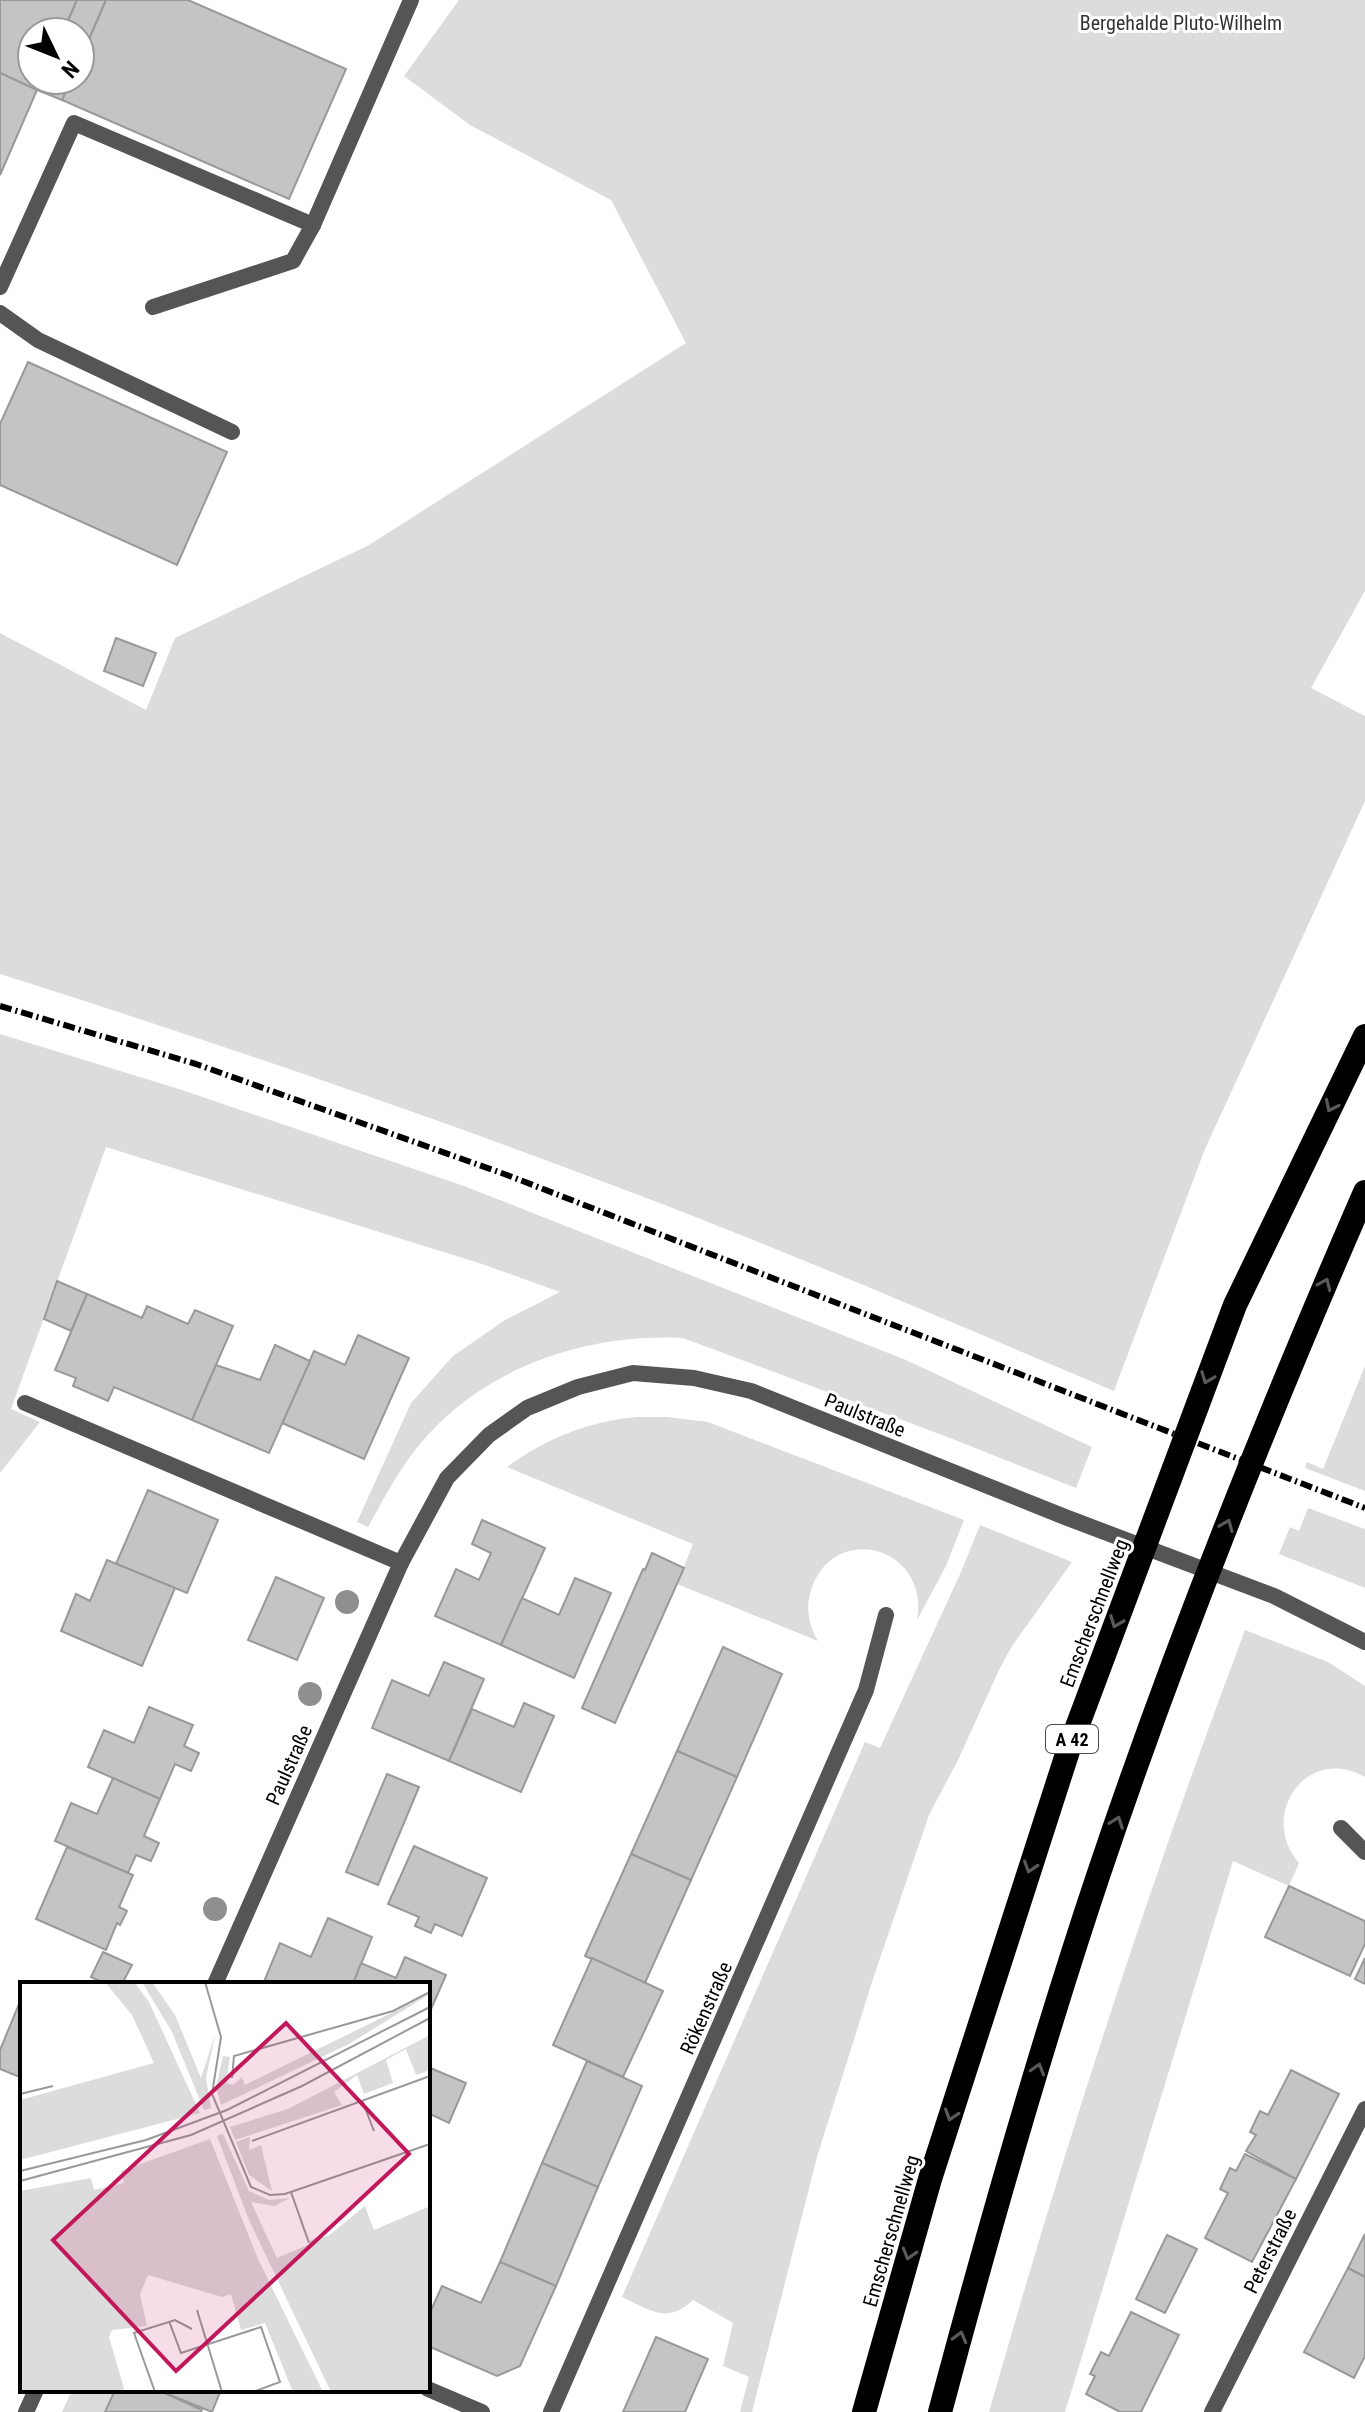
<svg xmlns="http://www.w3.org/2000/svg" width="1365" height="2412" font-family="'Roboto Condensed',sans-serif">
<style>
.green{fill:#dcdcdc}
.building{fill:#c4c4c4;stroke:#999;stroke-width:2}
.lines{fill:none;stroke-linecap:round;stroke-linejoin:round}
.lane{stroke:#555;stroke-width:16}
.street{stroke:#555;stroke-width:16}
.highway{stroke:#000;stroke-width:24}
.rail{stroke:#000;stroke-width:6;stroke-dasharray:12 4 2 4;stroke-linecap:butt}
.tree{fill:#8f8f8f}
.oneway{stroke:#595959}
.labels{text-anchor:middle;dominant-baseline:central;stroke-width:6;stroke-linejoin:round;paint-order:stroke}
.shield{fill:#fff;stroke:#4c4c4c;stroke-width:2}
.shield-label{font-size:18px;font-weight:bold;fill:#000}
.park-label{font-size:20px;fill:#333;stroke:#fff}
.street-label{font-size:20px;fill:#000;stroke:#fff}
.inset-road{fill:none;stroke:#999;stroke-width:2}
.view{fill:#c2185b;fill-opacity:0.15;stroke:#c2185b;stroke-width:4}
.inset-edge{fill:none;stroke:#000;stroke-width:4}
</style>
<rect width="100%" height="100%" fill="#fff"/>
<g class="green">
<path d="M459 0H1365V591L1311 688 1365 716V801L1205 1149 1114 1391C953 1323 792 1253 628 1191 421 1112 211 1041 0 974V633L146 710 175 638 369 545 686 343 611 200 470 125 404 76Z"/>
<path d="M0 1034 182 1090 464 1186 906 1360 1092 1447 1076 1488 950 1438 683 1338C577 1333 467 1373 405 1464 391 1484 380 1506 368 1527L357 1522 411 1403 453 1356 505 1320 560 1292 482 1264 106 1147 11 1409 40 1422 0 1473Z"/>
<path d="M1365 1366V1491L1305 1468 1307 1462 1323 1469Z"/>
<path d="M637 1417H667L708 1422 964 1520 946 1566 917 1620C930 1548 837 1521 812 1587 805 1606 808 1624 818 1641L677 1584 693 1544 507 1467C545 1439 589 1421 637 1417Z"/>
<path d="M1308 1508 1365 1529V1588L1279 1554 1290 1527 1299 1531Z"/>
<path d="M980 1525 1072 1562 1012 1646 999 1670 958 1760 929 1815 873 1979 817 2157 752 2412H740L749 2377 723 2366 733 2323 693 2300C666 2325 651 2310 622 2297L865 1742 880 1748 961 1572Z"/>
<path d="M1245 1630 1328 1662 1365 1686V1777C1308 1744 1257 1814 1299 1863L1289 1886 1233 1861 1065 2412H989C1064 2148 1148 1887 1245 1630Z"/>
<path d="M72 2390H115L106 2412H62Z"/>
</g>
<g class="building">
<path d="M0 0H77L63 32H32V80H42L37 90 0 73Z"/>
<path d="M77 0H106L80 60V32H63Z"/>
<path d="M106 0H188L346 69 289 199 62 100 71 80H80V60Z"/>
<path d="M0 73 37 90 0 175Z"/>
<path d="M42 80H71L62 100 37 90Z"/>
<path d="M28 362 227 452 177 565 0 485V424Z"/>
<path d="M116 638 156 653 143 686 104 671Z"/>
<path d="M57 1281 87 1294 71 1331 44 1319Z"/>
<path d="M87 1294 142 1318 147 1306 188 1324 195 1310 233 1326 192 1420 114 1387 108 1401 73 1386 76 1378 55 1370Z"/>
<path d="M358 1335 409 1358 364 1459 282 1423 314 1351 345 1365Z"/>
<path d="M275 1345 310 1361 269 1453 192 1420 216 1365 260 1380Z"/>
<path d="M148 1490 218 1520 187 1593 116 1564Z"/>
<path d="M482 1520 545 1548 501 1645 435 1616 456 1569 479 1580 491 1553 472 1544Z"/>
<path d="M652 1553 684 1568 615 1723 582 1708 643 1569 645 1570Z"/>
<path d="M107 1560 175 1588 142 1666 61 1631 76 1594 90 1601Z"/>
<path d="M276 1577 324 1598 297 1660 248 1640Z"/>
<path d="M575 1578 611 1593 574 1678 501 1645 522 1598 559 1615Z"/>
<path d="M723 1647 782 1674 737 1777 677 1751Z"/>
<path d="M444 1662 484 1679 449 1761 372 1728 392 1680 429 1696Z"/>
<path d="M524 1703 554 1716 521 1792 449 1761 472 1709 514 1727Z"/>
<path d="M149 1707 193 1725 184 1746 199 1753 191 1771 175 1764 160 1799 88 1767 104 1730 134 1743Z"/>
<path d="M677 1751 737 1777 691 1880 631 1854Z"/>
<path d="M387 1774 419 1787 378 1885 346 1872Z"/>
<path d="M113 1778 160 1799 144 1836 159 1843 151 1861 136 1855 128 1873 55 1841 71 1803 97 1814Z"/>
<path d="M414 1846 487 1878 462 1936 435 1924 431 1933 415 1926 419 1917 388 1904Z"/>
<path d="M67 1847 133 1875 119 1907 127 1911 120 1925 117 1923 106 1950 36 1919Z"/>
<path d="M631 1854 691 1880 645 1983 585 1956Z"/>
<path d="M1289 1886 1365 1921V1944L1350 1976 1265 1937Z"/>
<path d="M328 1918 372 1937 353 1984H263L280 1943 311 1957Z"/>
<path d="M103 1952 132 1965 122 1984H106L91 1977Z"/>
<path d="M405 1957 446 1975 428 2016V1984H353L361 1963 396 1978Z"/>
<path d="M592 1958 663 1991 623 2077 553 2045Z"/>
<path d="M1365 1958V1984L1355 1979Z"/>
<path d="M19 2004 22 2005V2078L0 2069V2050Z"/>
<path d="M587 2061 642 2086 598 2187 542 2163Z"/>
<path d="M428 2067 466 2083 449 2123 428 2113Z"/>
<path d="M1291 2070 1339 2094 1296 2179 1246 2151 1256 2135 1250 2132 1260 2111 1268 2115Z"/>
<path d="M1245 2154 1296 2179 1252 2262 1205 2238 1228 2193 1220 2189 1230 2168 1236 2171Z"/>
<path d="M542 2163 598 2187 556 2286 500 2262Z"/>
<path d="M1365 2234V2277L1348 2268Z"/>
<path d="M1167 2235 1197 2249 1165 2313 1136 2299Z"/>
<path d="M500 2262 556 2286 520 2366 497 2376 428 2346V2317L442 2286 481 2303Z"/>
<path d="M1348 2268 1365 2277V2356L1354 2378 1304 2352Z"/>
<path d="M1131 2312 1179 2335 1141 2412H1120L1086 2394 1095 2376 1090 2374 1101 2352 1109 2356Z"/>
<path d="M656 2337 708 2359 685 2412H623Z"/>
<path d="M115 2390H158L202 2410 201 2412H105Z"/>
<path d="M158 2390H221L212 2412Z"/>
</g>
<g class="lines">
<g class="lane">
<path d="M0 287 74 123 313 225"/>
<path d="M153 307 293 261 313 225 411 0"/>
<path d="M0 313 38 340 232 432"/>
<path d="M25 1403 401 1563"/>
<path d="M428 2389 482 2412"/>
</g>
<g class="street">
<path d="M1341 1828 1365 1852"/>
<path d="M215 1984 401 1563 447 1478 489 1435 527 1408 578 1387 633 1373 694 1378 751 1391 1065 1517 1274 1596 1365 1642"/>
<path d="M26 2412 36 2390"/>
<path d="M551 2412 866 1690 886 1615"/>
<path d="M1212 2412 1365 2109"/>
</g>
<g class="highway">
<path d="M864 2412 930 2179 1068 1751 1235 1305 1365 1036"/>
<path d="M940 2412C988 2232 1039 2052 1098 1876 1176 1644 1267 1417 1365 1192"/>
</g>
<path class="rail" d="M0 1006 196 1064 507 1175 1365 1508"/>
</g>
<g class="tree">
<circle cx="347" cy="1602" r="12"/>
<circle cx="310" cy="1694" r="12"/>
<circle cx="215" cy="1909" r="12"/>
</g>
<defs><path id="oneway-chevron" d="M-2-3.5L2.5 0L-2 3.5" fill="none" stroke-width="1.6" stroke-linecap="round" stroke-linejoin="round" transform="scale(2)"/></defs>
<g class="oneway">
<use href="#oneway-chevron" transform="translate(1331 1106) rotate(116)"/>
<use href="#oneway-chevron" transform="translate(1325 1284) rotate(-66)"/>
<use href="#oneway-chevron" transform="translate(1207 1378) rotate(111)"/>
<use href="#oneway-chevron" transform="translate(1227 1525) rotate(-68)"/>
<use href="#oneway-chevron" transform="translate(1116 1622) rotate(111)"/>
<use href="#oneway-chevron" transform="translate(1117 1822) rotate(-70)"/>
<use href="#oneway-chevron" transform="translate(1030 1867) rotate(108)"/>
<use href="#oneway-chevron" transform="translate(1038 2069) rotate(-73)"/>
<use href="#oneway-chevron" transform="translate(951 2115) rotate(108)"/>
<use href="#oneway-chevron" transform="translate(909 2254) rotate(106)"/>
<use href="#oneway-chevron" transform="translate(960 2337) rotate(-75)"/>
</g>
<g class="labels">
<rect class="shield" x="1046" y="1725" width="52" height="28" rx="6"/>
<g class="shield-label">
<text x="1072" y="1739">A 42</text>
</g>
<g class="park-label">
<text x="1181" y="23">Bergehalde Pluto-Wilhelm</text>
</g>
<g class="street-label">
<text transform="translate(865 1415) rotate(22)">Paulstraße</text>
<text transform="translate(1094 1613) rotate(-69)">Emscherschnellweg</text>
<text transform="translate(289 1765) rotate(-66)">Paulstraße</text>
<text transform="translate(706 2008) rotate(-66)">Rökenstraße</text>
<text transform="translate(891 2231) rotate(-74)">Emscherschnellweg</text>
<text transform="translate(1270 2251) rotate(-63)">Peterstraße</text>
</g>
</g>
<g transform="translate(20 1982)">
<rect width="410" height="410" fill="#fff"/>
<path d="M85 0H114L129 20 180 131 0 178V118L134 81 112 33ZM122 0H132L155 33 181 96 195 53 186 96 191 126 184 128 152 50ZM410 12 329 62 201 123 196 105 203 74 210 75 206 101 213 103 222 95 225 103ZM410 53V88L396 93 386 67 366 78 373 101 344 112 337 93 314 110 322 123 215 158 210 145 268 127ZM203 152 229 209 249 218 270 216 254 224 231 220 257 276 290 262V258L308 254 345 224 354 248 410 224V410H311L229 238 197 154ZM230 155 229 168 241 163 252 209 229 193 216 160ZM190 157 238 277 303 410H273L245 341 221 348 211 312 202 315 128 293 120 312 127 344 92 348 89 355 105 410H0V209L71 196 74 208 104 201 101 189Z" fill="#dcdcdc"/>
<path class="inset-road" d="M185 0 201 55 192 112 231 205 250 213 265 212 410 162M212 96 214 74 373 29 410 10M0 112 33 104M342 118 354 149M232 159 410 94M0 189 126 158 207 128 410 25M0 199 171 153 282 104 410 36M271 210 289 261M177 328 202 410M149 339 161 371 241 345 260 400 233 410M135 410 114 351 155 338 172 347"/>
<path class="view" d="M266 41 389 172 156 389 33 258Z"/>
<rect width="410" height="410" class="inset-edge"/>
</g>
<g transform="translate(56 56) rotate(133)"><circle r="38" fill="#ffffff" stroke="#999999" stroke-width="2"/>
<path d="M0-6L14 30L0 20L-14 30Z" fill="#000000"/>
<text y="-12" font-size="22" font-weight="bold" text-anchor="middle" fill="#000000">N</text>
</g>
</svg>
